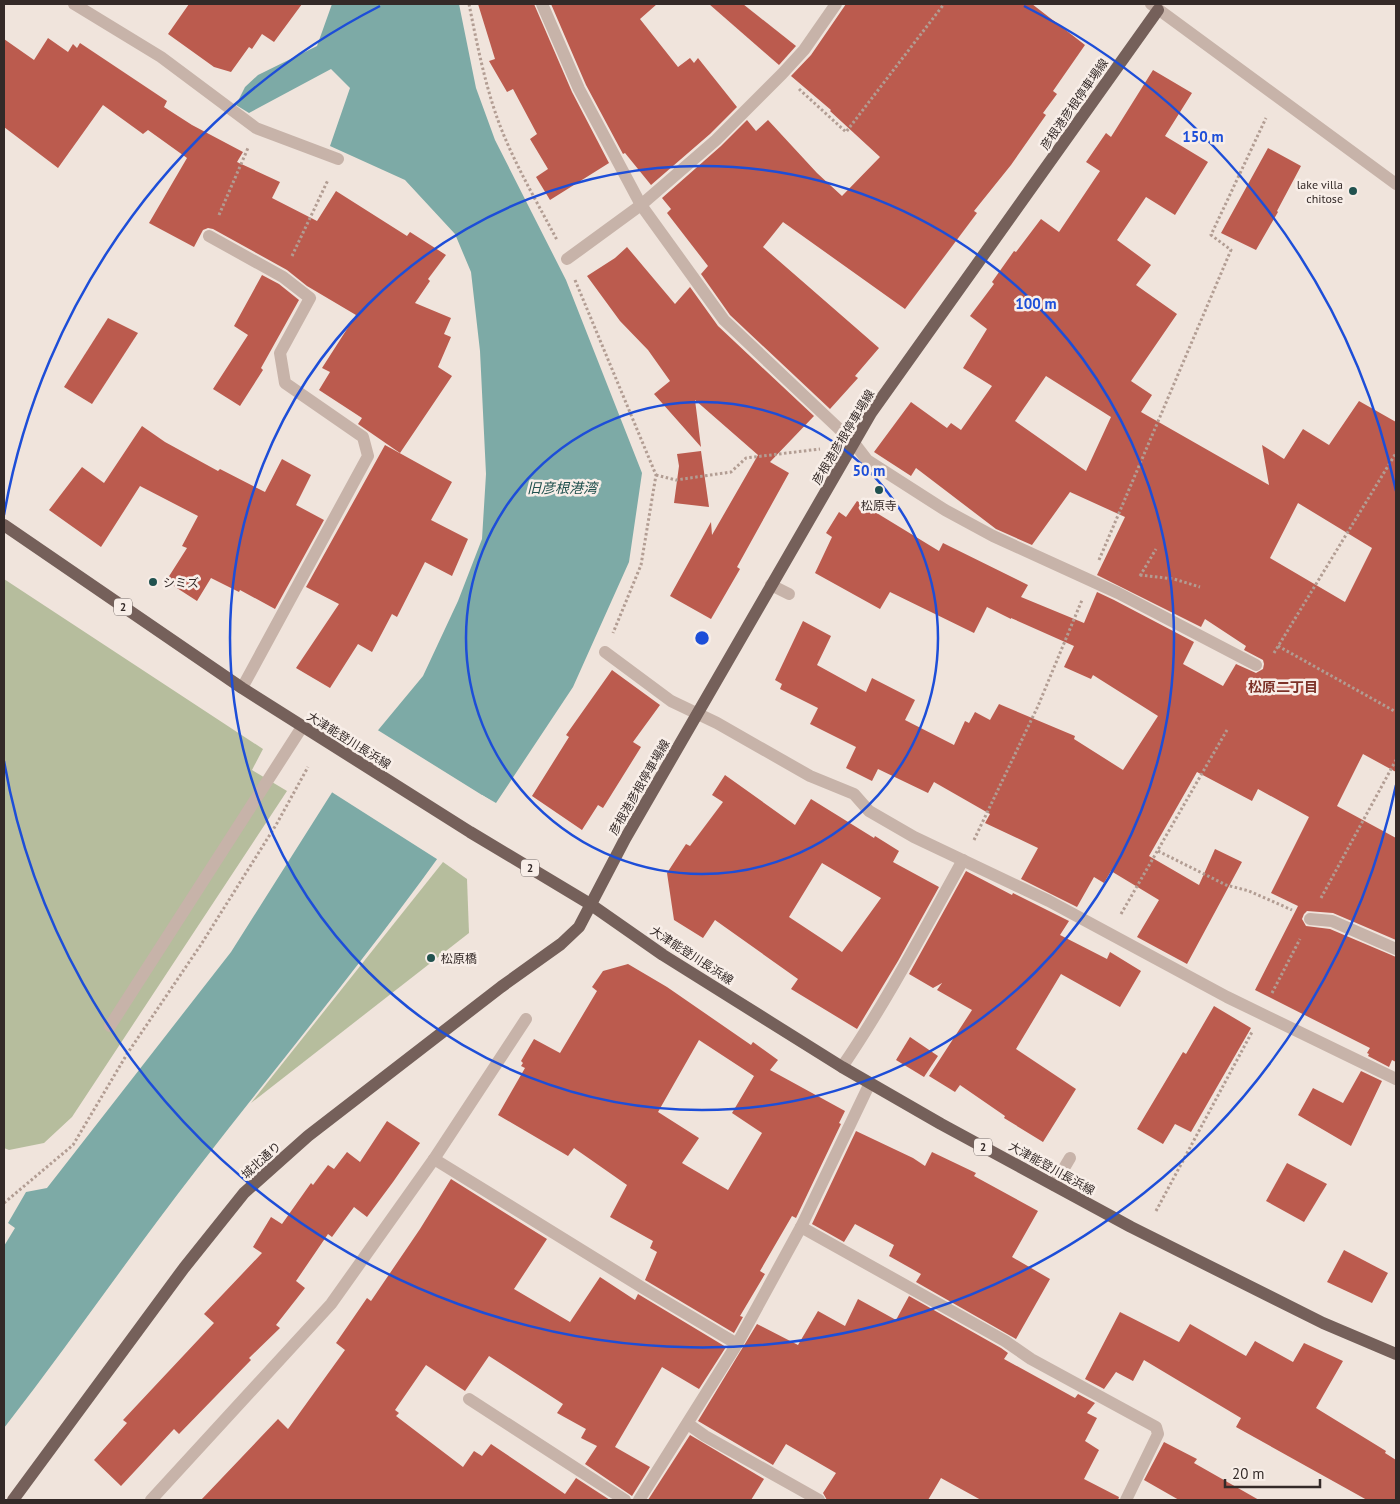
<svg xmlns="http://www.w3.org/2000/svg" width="1400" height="1504" font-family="'PT Sans','Noto Sans JP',sans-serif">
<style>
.green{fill:#b6bd9d}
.water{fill:#7daaa6}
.pier{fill:#f0e4dc}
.building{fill:#bb5b4e;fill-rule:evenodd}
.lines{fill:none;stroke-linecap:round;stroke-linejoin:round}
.path{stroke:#b29d93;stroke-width:3;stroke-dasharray:2.5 2.5;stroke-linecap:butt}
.minor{stroke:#c7b3a9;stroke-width:12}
.major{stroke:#75605a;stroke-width:12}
.ring{fill:none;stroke:#1d4ed8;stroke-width:2.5}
.poi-dot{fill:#21524f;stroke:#f8eee8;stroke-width:2}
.labels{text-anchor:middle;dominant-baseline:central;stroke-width:5;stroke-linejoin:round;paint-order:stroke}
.shield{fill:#f8eee8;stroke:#6f6562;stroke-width:1}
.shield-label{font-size:11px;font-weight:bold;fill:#342a28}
.street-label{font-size:12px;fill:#342a28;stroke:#f8eee8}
.poi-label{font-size:12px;fill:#342a28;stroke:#f8eee8;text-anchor:start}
.water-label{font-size:14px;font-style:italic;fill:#21524f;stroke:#f8eee8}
.neighbourhood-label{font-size:14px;font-weight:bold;fill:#7c3228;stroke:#f8eee8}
.centre{fill:#1d4ed8;stroke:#f8eee8;stroke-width:2.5}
.ring-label{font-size:15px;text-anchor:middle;font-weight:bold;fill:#1d4ed8;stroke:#f8eee8;stroke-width:5;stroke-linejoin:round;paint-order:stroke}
</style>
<rect width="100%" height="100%" fill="#f0e4dc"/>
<g class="green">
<path d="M4 579 263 749 252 770 287 791 72 1117 44 1143 9 1150 4 1148Z"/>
<path d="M443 862 467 879 469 933 251 1103Z"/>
</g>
<path class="water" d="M332 4H459L476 88 495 140 566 280 642 473 629 562 573 687 496 803 482 795C394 925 293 1045 197 1169 131 1254 70 1343 4 1428V1246L15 1228 8 1223 26 1192 47 1188 231 952 350 764 423 676 458 601 482 539 486 474 480 351 471 272 455 234 405 180 330 146 350 88 331 69 249 113 236 105 245 87 258 75 317 46Z"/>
<path class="pier" d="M376 729 490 800 489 802 483 798 440 861 330 791 348 763Z"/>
<g class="building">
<path d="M189 4H302L274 42 262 34 252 49 249 47 231 72 214 67 168 34Z"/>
<path d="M478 4H534L572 92 609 163 550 200 536 177 548 169 530 139 537 134 513 89 507 92 489 61 495 59Z"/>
<path d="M551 4H657L640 19 678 67 690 58 694 63 698 58 737 107 710 134 651 185 625 153 623 154 586 85Z"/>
<path d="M709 4H743L796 46 779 65Z"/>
<path d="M846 4H1032L1085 45 1053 91 1057 94 1043 113 1046 115 1011 165 974 211 977 213 905 309 783 222 763 247 879 348 855 376 858 378 830 409 730 315 701 274 708 266 667 213 671 209 662 198 721 146 747 120 756 131 768 120 817 173 842 196 880 157 830 111 831 110 791 76 811 55Z"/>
<path d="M48 38 68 52 73 44 77 48 80 43 167 101 164 107 192 125 243 152 237 162 280 182 272 198 317 221 336 191 407 236 410 232 446 255 428 279 430 281 415 303 451 318 444 334 451 337 438 367 452 376 400 453 358 424 362 418 319 390 330 372 322 368 356 315 307 286 287 270 213 229 208 228 203 230 194 247 149 223 187 158 148 130 143 134 103 105 58 168 4 127V39L34 60Z"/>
<path d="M1153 70 1192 93 1165 136 1208 162 1175 215 1146 197 1117 240 1151 265 1136 285 1177 314 1131 381 1152 395 1141 412 1269 485 1262 445 1284 459 1303 429 1329 445 1359 401 1396 422V772L1363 754 1337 806 1396 838V940L1333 913 1307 911 1304 914 1302 919 1306 926 1330 929 1396 957V1062L1392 1060 1389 1067 1368 1056 1369 1054 1367 1053 1370 1048 1255 990 1298 906 1271 893 1309 817 1258 789 1252 801 1197 772 1149 856 1199 885 1215 849 1242 862 1187 964 1137 937 1159 900 1111 871 1104 883 1094 877 1077 907 1021 879 1038 848 985 823 990 814 934 782 928 793 878 769 872 781 846 768 856 747 810 724 818 708 780 689 782 684 775 680 803 621 831 636 817 665 866 692 872 678 915 700 905 720 954 745 965 721 969 723 975 712 990 720 999 704 1075 736 1074 739 1123 770 1158 716 1093 675 1091 679 1064 667 1074 646 1011 618V619L987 607 974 633 890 592 880 609 815 573 832 537 826 533 839 512 846 517 857 501 939 551 943 543 1028 585 1021 597 1084 623 1097 592 1114 600 1194 642 1183 664 1223 686 1236 664 1256 673 1263 669 1264 664 1263 660 1244 650 1246 646 1205 619 1201 627 1097 575 1125 517 1070 492 1032 545 996 529 916 468 911 476 874 452 911 402 947 428 951 423 961 430 992 386 963 368 987 329 970 316 994 284 992 282 1014 251 1016 252 1041 219 1059 232 1100 171 1086 162 1106 133 1111 137ZM1046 376 1111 417 1086 471 1015 421ZM1298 503 1372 548 1345 602 1270 558Z"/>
<path d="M1268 148 1301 166 1277 211 1278 212 1256 250 1221 233Z"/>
<path d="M627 247 675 304 690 287 718 326 814 416 770 462 789 473 737 567 740 569 711 619 670 596 711 522 712 535 758 455 695 400 701 447 654 394 670 381 648 350 620 321 587 276 615 258Z"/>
<path d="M262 275 279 284 299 300 261 368 263 370 240 406 213 389 248 335 234 326Z"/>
<path d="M108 318 138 333 92 404 64 387Z"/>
<path d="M142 426 165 442 218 471 220 469 265 492 282 459 311 475 296 505 324 520 275 609 240 590 239 592 211 578 197 601 166 581 187 548 182 546 198 516 140 486 101 547 49 510 82 467 104 483Z"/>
<path d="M385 445 452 482 431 520 468 539 452 576 425 562 397 617 392 614 372 652 358 644 330 688 296 668 339 604 306 587Z"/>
<path d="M701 451 709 507 674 503 679 466 677 454Z"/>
<path d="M612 670 660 705 633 742 641 747 603 808 598 805 582 830 532 796 569 737 566 735Z"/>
<path d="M725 775 795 825 811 799 874 838 875 836 899 851 893 862 939 887 898 961 857 1029 791 989 798 979 715 920 703 938 674 920 667 873 686 844 690 846 723 802 712 795ZM822 863 881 898 842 952 789 917Z"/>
<path d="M966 871 1012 895 1013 893 1069 921 1060 935 1107 959 1110 952 1141 971 1120 1007 1061 974 1016 1049 1076 1089 1043 1142 1004 1118 1005 1116 960 1085 955 1092 929 1076 972 1010 937 990 942 983 933 988 909 974Z"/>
<path d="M628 964 667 987 751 1045 753 1042 778 1060 770 1070 845 1111 839 1123 841 1124 796 1218 792 1216 760 1271 765 1274 740 1316 743 1317 734 1333 645 1280 657 1252 650 1248 653 1241 610 1217 627 1185 574 1148 568 1156 498 1115 525 1068 521 1066 523 1063 521 1061 534 1039 560 1053 597 991 592 987 603 971ZM699 1040 754 1076 732 1113 762 1133 728 1190 682 1163 699 1138 658 1112Z"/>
<path d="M1214 1006 1251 1028 1191 1132 1175 1124 1163 1144 1137 1129 1183 1052 1186 1054Z"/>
<path d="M910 1037 938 1056 924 1077 896 1060Z"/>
<path d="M1361 1071 1382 1081 1351 1146 1298 1115 1313 1088 1343 1103Z"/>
<path d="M387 1121 420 1143 393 1182 367 1217 354 1207 332 1237 328 1234 296 1281 305 1288 276 1325 280 1328 249 1358 251 1360 179 1434 174 1429 121 1486 94 1460 127 1423 123 1420 214 1323 204 1314 262 1253 253 1247 271 1217 282 1224 311 1183 313 1185 328 1165 334 1169 347 1152 360 1162Z"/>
<path d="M856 1131 913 1158 925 1166 932 1152 976 1173 974 1176 1038 1211 1012 1257 1050 1279 1016 1339 916 1282 921 1274 889 1256 894 1245 855 1224 844 1242 812 1224Z"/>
<path d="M1287 1163 1327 1184 1304 1222 1266 1201Z"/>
<path d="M451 1179 547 1239 514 1289 570 1322 600 1277 635 1300 638 1294 726 1347 699 1389 662 1367 615 1447 650 1467 632 1496 585 1464 597 1446 581 1438 586 1429 557 1413 563 1404 489 1356 465 1391 426 1365 395 1410 399 1413 396 1416 463 1467 474 1451 482 1456 491 1444 565 1494 576 1478 610 1500H201L278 1419 288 1429 345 1350 336 1343 367 1298 371 1301 420 1229Z"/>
<path d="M1344 1250 1388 1273 1372 1303 1327 1282Z"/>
<path d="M909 1296 1001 1348 1008 1353 1004 1359 1075 1398 1078 1394 1095 1403 1087 1413 1097 1418 1085 1441 1099 1450 1084 1479 1119 1497 1118 1500H981L941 1478 928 1500H827L823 1493 836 1473 786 1444 773 1465 698 1421 757 1324 798 1345 818 1311 845 1326 858 1299 896 1320Z"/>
<path d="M1120 1312 1179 1342 1190 1324 1246 1356 1255 1341 1293 1362 1304 1343 1343 1361 1316 1408 1386 1451 1385 1453 1396 1460V1500H1367L1236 1427 1241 1418 1144 1360 1133 1381 1116 1372 1104 1389 1085 1379Z"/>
<path d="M690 1435 764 1479 751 1500H648Z"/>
<path d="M1164 1442 1197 1459 1194 1463 1259 1500H1179L1144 1480Z"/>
</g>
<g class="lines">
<g class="path">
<path d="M469 4C477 44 485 85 499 123 514 163 537 202 557 240"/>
<path d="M799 89 846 132 944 4"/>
<path d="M219 215 248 148"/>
<path d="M292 256 328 180"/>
<path d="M575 280 656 475 641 565 613 633"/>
<path d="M656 475 676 480 731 472 746 458 820 449"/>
<path d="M1099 560 1231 250 1211 235 1266 118"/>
<path d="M1140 575 1174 579 1200 587"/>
<path d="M1140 576 1156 549"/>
<path d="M1278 646 1396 712"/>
<path d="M1274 653 1396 453"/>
<path d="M974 840 1038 706 1082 600"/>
<path d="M1158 851 1226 885 1249 891 1292 910"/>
<path d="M1321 898 1396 760"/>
<path d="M1121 914 1227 730"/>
<path d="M1272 993 1300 939"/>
<path d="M4 1203 73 1145 127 1054 202 943 276 825 308 767"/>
<path d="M1156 1211 1252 1032"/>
</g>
<g class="minor">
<path d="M74 4 161 57 256 128 338 159"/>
<path d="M542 4 579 89 641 205 724 320 854 443 867 460 945 510 993 536 1118 593 1256 665"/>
<path d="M1151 4 1396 184"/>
<path d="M209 236 283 277 310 298 280 353 285 383 363 437 368 456 242 688"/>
<path d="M567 259 641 205 716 140 782 74 804 50 836 4"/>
<path d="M771 585 789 594"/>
<path d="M605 652 671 701 717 723 810 776 854 794 869 811 914 837 1049 901 1227 997 1396 1079"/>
<path d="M1310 919 1332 921 1396 949"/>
<path d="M110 1026 302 727"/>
<path d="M842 1067C887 1001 924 930 963 860"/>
<path d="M434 1159 643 1288 737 1344"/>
<path d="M1054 1185 1070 1158"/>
<path d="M801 1227 1005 1341 1031 1359 1156 1427 1158 1434 1126 1500"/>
<path d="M469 1399 625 1500"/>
<path d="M688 1424 705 1436 819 1500"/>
<path d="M151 1500 331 1304 434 1159 526 1019"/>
<path d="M639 1500 737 1344 801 1227 870 1083"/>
</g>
<g class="major">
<path d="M4 525 242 688 470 832 590 904 663 955 842 1067 941 1124 1131 1227 1323 1323 1396 1354"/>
<path d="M13 1500 184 1268 244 1193 308 1136 501 987 561 944 579 927 625 839 871 413 1158 10"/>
</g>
</g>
<g class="ring">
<circle cx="702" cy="638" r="236"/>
<circle cx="702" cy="638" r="472"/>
<path d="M1396 785A709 709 0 0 1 4 761M4 515A709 709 0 0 1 380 6M1024 6A709 709 0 0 1 1396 491"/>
</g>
<g class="poi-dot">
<circle cx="1353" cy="191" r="5"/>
<circle cx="879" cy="490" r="5"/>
<circle cx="153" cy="582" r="5"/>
<circle cx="431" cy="958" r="5"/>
</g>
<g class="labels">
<g class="shield">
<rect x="114" y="598.5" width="18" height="17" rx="4"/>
<rect x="521" y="859.5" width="18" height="17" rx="4"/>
<rect x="974" y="1138.5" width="18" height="17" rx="4"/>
</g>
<g class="shield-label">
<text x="123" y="607">2</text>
<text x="530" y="868">2</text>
<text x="983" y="1147">2</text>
</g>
<g class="street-label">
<text transform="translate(1074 104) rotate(-55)">彦根港彦根停車場線</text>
<text transform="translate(843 437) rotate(-59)">彦根港彦根停車場線</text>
<text transform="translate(349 740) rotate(32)">大津能登川長浜線</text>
<text transform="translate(639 787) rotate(-60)">彦根港彦根停車場線</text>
<text transform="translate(692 955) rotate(33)">大津能登川長浜線</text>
<text transform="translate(261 1160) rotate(-42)">城北通り</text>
<text transform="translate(1052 1168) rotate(29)">大津能登川長浜線</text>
</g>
<g class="poi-label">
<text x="1343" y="184" text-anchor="end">lake villa<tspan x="1343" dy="14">chitose</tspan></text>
<text x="879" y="505" text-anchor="middle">松原寺</text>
<text x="163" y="582">シミズ</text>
<text x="441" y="958">松原橋</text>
</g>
<g class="water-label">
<text x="562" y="488">旧彦根港湾</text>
</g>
<g class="neighbourhood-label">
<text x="1283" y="687">松原二丁目</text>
</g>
</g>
<circle cx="702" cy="638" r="8" class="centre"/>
<g class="ring-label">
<text x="1203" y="142">150 m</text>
<text x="1036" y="309">100 m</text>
<text x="869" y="476">50 m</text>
</g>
<rect width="1400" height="1504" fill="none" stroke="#342a28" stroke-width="10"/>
<path d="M1225 1479v8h95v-8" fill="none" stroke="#342a28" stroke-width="2.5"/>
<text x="1232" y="1479" font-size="15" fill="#342a28" stroke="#f8eee8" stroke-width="4" paint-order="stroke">20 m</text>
</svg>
